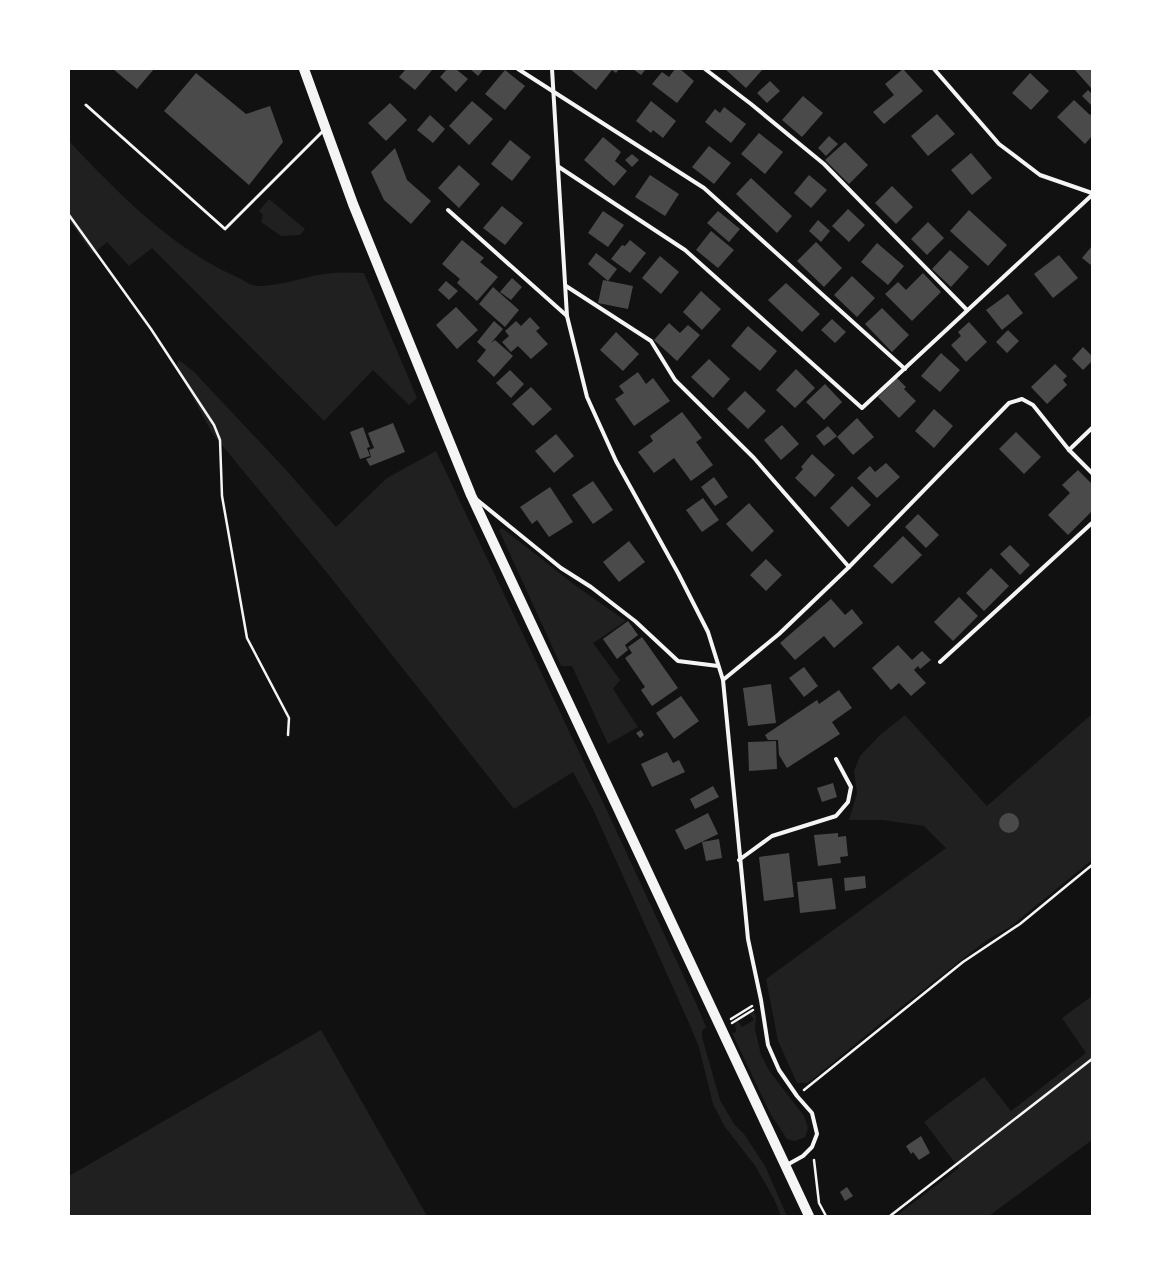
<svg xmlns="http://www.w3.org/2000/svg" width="1161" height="1285" font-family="Karla,sans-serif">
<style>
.green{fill:#202020}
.building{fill:#4a4a4a}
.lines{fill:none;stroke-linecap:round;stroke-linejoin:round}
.path{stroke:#f5f5f5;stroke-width:2.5}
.service{stroke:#f5f5f5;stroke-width:3}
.minor{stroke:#f5f5f5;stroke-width:4}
.primary{stroke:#f5f5f5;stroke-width:10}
</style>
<rect width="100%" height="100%" fill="#111"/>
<g class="green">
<path d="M69 141C118 193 172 249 239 278 244 281 252 286 258 286 279 286 298 279 318 275 333 272 348 272 364 273L417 398 409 405 373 370 324 421 152 248 129 266 107 242 93 254 69 220Z"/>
<path d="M269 199 305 229 300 235 281 236 261 222 263 215 259 211Z"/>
<path d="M179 360 194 372 287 471 336 527 387 478 436 451 608 813 696 1003 706 1027 702 1031V1037L720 1100 734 1124 744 1134 765 1166 787 1216H781L774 1199 756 1167 725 1127 713 1104 699 1047 689 1023 592 807 573 772 514 809 328 574 212 433 176 366Z"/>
<path d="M502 528 576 586 626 621 593 643 620 680 613 689 638 727 608 744 572 666H561L499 530Z"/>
<path d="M1092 714V860L1010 927 987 940 882 1022 808 1083H797L778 1041 766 979 946 848 924 826 883 820H849L857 793 854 771 860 756 880 735 905 715 987 806Z"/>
<path d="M1092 996V1140L989 1216H896L959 1168 924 1122 984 1077 1011 1111 1086 1053 1062 1018Z"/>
<path d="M754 1012 756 1017 755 1029 761 1055 770 1072 804 1116 808 1128 805 1137 795 1141 787 1139 771 1115 732 1033 736 1032 735 1023 738 1021 742 1027 754 1020 750 1014Z"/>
<path d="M321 1030 427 1216H69V1176Z"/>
</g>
<g class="building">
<path d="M113 69H154L137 89Z"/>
<path d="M406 69H433L415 90 399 77Z"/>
<path d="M447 69H456L468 79 456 92 440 77Z"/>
<path d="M470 69H484L478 76Z"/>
<path d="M570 69H619L616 73 612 70 596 90Z"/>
<path d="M633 69H646L641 75Z"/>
<path d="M675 69H680L694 81 677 103 652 84 662 72 669 77Z"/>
<path d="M725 69H763L746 88Z"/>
<path d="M903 69 923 91 884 124 873 112 894 95 885 84Z"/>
<path d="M1074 69H1092V87L1091 88Z"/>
<path d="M505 70 525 86 505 110 485 94Z"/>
<path d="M196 73 246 114 270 106 283 142 249 185 164 111Z"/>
<path d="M1030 73 1049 91 1031 110 1012 93Z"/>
<path d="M770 81 780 91 767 103 757 93Z"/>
<path d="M1088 90 1092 94V106L1082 96Z"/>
<path d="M803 96 823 113 802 137 782 120Z"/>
<path d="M1074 100 1090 115 1092 113V136L1085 144 1057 117Z"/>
<path d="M472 101 493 119 469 145 449 126Z"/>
<path d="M651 101 676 121 663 138 653 130 651 133 636 121Z"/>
<path d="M390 103 407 120 386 141 368 123Z"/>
<path d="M724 107 746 124 731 143 705 122 715 109 720 113Z"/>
<path d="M937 114 955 134 928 156 911 136Z"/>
<path d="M430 115 445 129 433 143 417 130Z"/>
<path d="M759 133 783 152 765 174 741 154Z"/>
<path d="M829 136 838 144 826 156 818 148Z"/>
<path d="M603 137 621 152 615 161 627 171 614 186 584 160Z"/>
<path d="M510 140 531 157 512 181 491 164Z"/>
<path d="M845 142 868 165 849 184 825 160Z"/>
<path d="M709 146 731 163 714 184 692 167Z"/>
<path d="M395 148 407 180 431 201 411 224 384 200 371 172Z"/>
<path d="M971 153 992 178 972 195 951 170Z"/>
<path d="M632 154 639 160 632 167 625 160Z"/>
<path d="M459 165 480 184 459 208 438 188Z"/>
<path d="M650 175 679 194 665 216 635 197Z"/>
<path d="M809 175 827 190 811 208 794 193Z"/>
<path d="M751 178 792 216 777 233 736 194Z"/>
<path d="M892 186 913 207 896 224 875 203Z"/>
<path d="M502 206 523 223 505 245 483 228Z"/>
<path d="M848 209 865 225 849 242 832 226Z"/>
<path d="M969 210 1007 245 988 266 950 231Z"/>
<path d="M603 211 624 225 608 247 588 233Z"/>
<path d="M718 211 740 229 729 242 707 223Z"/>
<path d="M818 220 830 231 821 242 809 231Z"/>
<path d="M928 222 944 238 927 255 911 239Z"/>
<path d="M711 231 734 250 718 268 696 250Z"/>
<path d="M462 240 484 258 480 262 498 277 477 301 457 283 460 279 442 264Z"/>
<path d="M630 240 646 253 630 273 611 259 622 245 625 246Z"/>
<path d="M816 242 842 268 824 287 797 261Z"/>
<path d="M877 243 904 266 888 285 861 262Z"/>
<path d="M1092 246V266L1082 258Z"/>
<path d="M950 250 969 267 951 287 932 269Z"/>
<path d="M596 253 617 269 608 281 588 264Z"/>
<path d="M1059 255 1078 278 1053 298 1034 274Z"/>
<path d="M660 256 679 272 661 294 642 278Z"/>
<path d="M923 273 941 292 912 321 885 294 898 282 906 290Z"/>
<path d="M852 276 875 298 857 317 834 295Z"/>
<path d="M512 278 522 287 511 300 500 292Z"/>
<path d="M603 280 633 286 628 309 598 303Z"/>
<path d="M446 281 458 291 449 300 438 290Z"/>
<path d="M786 283 820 314 802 332 768 300Z"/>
<path d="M493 287 519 310 505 327 479 304Z"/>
<path d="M701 291 721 309 702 330 683 312Z"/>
<path d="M1008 294 1023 313 1002 330 986 310Z"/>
<path d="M456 307 478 330 457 349 436 325Z"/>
<path d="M882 308 909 335 892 352 865 324Z"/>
<path d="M530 317 540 328 536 331 548 344 531 359 518 346 511 352 502 342 509 336 505 331 516 321 521 326Z"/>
<path d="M832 319 846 332 835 343 821 330Z"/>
<path d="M494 321 503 329 491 343 495 340 513 356 494 377 477 361 486 350 477 342Z"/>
<path d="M969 322 987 342 966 362 951 345 961 336 958 332Z"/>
<path d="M669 323 680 333 688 325 700 335 677 361 654 340Z"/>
<path d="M748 326 777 351 760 371 731 346Z"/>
<path d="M1008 330 1019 341 1007 353 996 342Z"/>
<path d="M616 332 639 354 623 371 600 350Z"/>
<path d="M1083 347 1092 356V361L1083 370 1072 359Z"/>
<path d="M941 353 960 370 940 392 921 376Z"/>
<path d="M709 359 730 379 713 398 691 377Z"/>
<path d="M1055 364 1067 376 1063 380 1067 385 1047 404 1031 387Z"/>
<path d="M796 369 815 388 795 408 776 390Z"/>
<path d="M510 370 524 384 511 398 496 383Z"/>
<path d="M638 372 646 384 653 378 670 401 634 426 615 399 624 393 619 386Z"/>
<path d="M897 378 906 387 904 389 916 401 899 418 878 397Z"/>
<path d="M825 384 842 402 824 420 806 402Z"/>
<path d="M531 387 552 409 533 426 512 404Z"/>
<path d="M745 391 766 411 748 429 727 409Z"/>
<path d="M934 409 953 426 934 448 915 431Z"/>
<path d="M682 412 702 438 696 442 713 465 691 481 674 458 654 473 638 452 653 441 650 436Z"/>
<path d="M857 418 874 437 853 455 837 437Z"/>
<path d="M393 423 405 452 370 466 366 459 371 457 369 450 374 448 368 433Z"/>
<path d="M782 425 799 444 781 460 764 440Z"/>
<path d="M828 426 837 436 824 446 816 436Z"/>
<path d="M363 427 370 447 367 448 370 456 360 459 350 432Z"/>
<path d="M1016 432 1041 457 1024 474 999 449Z"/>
<path d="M556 434 574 456 554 473 535 451Z"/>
<path d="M812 454 835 475 815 497 795 478 803 469 801 467Z"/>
<path d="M886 463 900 477 877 498 857 478 870 466 875 472Z"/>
<path d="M1078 470 1092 484V511L1068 535 1048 515 1070 493 1062 485Z"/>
<path d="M714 477 728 497 715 506 701 487Z"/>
<path d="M593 481 613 510 593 524 572 495Z"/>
<path d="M852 486 871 505 848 527 830 508Z"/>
<path d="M550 487 573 522 549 537 537 520 532 524 520 507Z"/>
<path d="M703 498 719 520 702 532 686 510Z"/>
<path d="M749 503 774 531 752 552 726 524Z"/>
<path d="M918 514 939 535 926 548 905 527Z"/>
<path d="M903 536 922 555 892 584 873 566Z"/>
<path d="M629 541 645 562 619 582 603 562Z"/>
<path d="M1010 545 1030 565 1020 575 1000 554Z"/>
<path d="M766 559 782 575 766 591 750 575Z"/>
<path d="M991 568 1009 586 984 611 966 593Z"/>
<path d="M959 597 978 616 953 641 934 622Z"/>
<path d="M831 599 845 615 852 609 863 623 834 648 824 636 795 660 780 643Z"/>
<path d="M628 621 638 635 625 645 628 650 617 659 603 639Z"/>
<path d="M642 637 678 688 652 706 641 690 645 687 625 658 632 653 628 647Z"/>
<path d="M898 645 912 660 922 651 931 660 920 669 918 666 914 670 926 683 911 696 899 683 891 690 872 668Z"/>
<path d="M804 667 818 686 804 697 789 678Z"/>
<path d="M771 684 776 723 748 726 743 688Z"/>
<path d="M839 690 852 708 832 722 840 734 787 768 779 755 778 740H768L765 735 817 700 819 704Z"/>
<path d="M681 696 699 721 674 739 656 713Z"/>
<path d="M641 730 644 735 640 738 636 733Z"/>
<path d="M776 741 777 769 749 771 748 742Z"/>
<path d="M667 752 673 763 679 760 685 772 652 787 641 764Z"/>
<path d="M833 783 837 797 822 802 817 788Z"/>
<path d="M713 786 719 797 695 809 690 799Z"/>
<path d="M708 813 718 834 685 850 675 830Z"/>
<circle cx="1009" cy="823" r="10"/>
<path d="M838 833V837L846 836 848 856 840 857 841 863 818 866 814 835Z"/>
<path d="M719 839 722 858 706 861 702 842Z"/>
<path d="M789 853 794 897 764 901 759 857Z"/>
<path d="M865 876 866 888 845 891 844 878Z"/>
<path d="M832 878 836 909 800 913 797 882Z"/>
<path d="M921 1136 930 1153 919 1160 913 1152 911 1154 906 1146Z"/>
<path d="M847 1187 853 1196 845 1201 840 1192Z"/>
</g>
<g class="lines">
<g class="path">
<path d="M69 215 151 329 214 425 220 440 222 496 247 638 289 718 288 735"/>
<path d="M731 1019 752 1006"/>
<path d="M732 1023 753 1010"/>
<path d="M804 1090 963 962 1020 924 1092 865"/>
<path d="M814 1160 819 1203 826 1216"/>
<path d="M890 1216 1092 1059"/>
</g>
<path class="service" d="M86 105 225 229 324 130"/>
<g class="minor">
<path d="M518 69 704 188 905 369"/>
<path d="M552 69 567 316 587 397 616 461 678 573 708 632 723 680 748 939 761 1000 768 1045 779 1070 797 1096 812 1113 817 1134 812 1147 803 1156 785 1166"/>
<path d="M705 69 751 104 824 164 967 310"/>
<path d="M934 69 999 144 1040 175 1092 193"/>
<path d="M559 167 685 250 862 408 1092 195"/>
<path d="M448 210 567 316"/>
<path d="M566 286 651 341 675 380 754 458 849 567"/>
<path d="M1069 450 1092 428"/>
<path d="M476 499 561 568 591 587 635 621 678 661 718 666"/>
<path d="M940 662 1092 523"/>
<path d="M723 680 779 634 849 567 1009 403 1022 399 1033 405 1069 450 1092 473"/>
<path d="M739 860 772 836 836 816 848 802 851 787 836 759"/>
</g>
<path class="primary" d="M304 69 353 204 471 495 809 1216"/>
</g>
<rect width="1161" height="1285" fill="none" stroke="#ffffff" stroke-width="140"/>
</svg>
